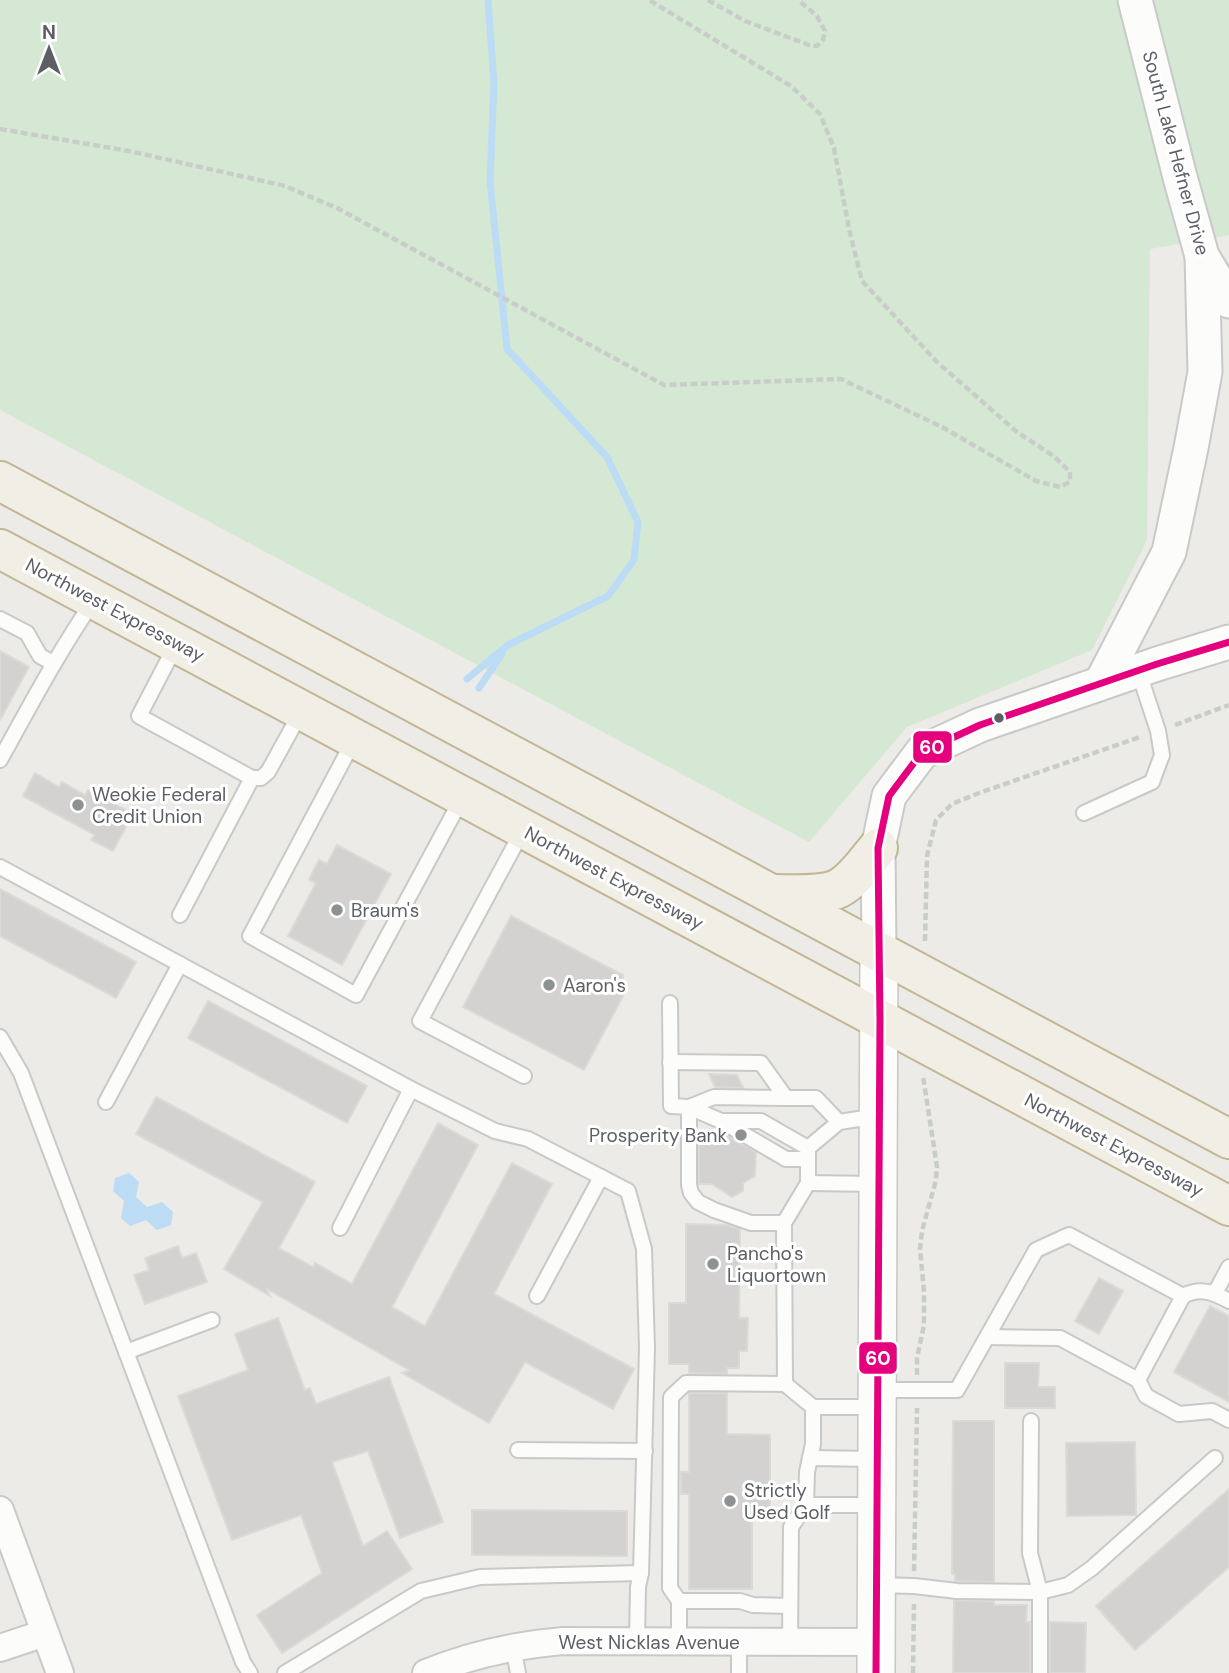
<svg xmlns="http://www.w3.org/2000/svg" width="1229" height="1673" font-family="'DM Sans',sans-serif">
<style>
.green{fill:#d5e8d3}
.water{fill:#bcdcf6}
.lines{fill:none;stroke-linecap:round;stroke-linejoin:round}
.stream{stroke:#bcdcf6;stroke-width:7}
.building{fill:#d3d2d0;stroke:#dcdad6;stroke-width:2}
.service-casing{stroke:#c8c9c9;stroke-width:18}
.minor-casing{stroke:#c8c9c9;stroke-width:30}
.tertiary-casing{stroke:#c8c9c9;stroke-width:37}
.secondary-casing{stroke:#c7c7c8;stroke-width:40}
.trunk-casing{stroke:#c3b694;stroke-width:42}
.path{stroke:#c9cdca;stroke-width:4.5;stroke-dasharray:7 3.5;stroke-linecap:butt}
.service{stroke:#fcfcfb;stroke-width:14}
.minor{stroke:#fcfcfb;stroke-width:26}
.tertiary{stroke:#fcfcfb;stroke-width:33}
.secondary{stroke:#fcfcfb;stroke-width:37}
.trunk{stroke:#f0eee5;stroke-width:38}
.bus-1-casing{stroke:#fff;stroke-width:12}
.bus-1{stroke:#e5007d;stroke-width:7}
.bus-dot{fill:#5c6065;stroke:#fff;stroke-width:2.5}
.poi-dot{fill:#8e9192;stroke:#fff;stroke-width:2.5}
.labels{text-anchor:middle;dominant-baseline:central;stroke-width:6;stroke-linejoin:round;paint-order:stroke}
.street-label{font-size:19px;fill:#5c6065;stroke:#fff}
.poi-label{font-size:19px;fill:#5c6065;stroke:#fff;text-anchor:start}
.line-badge{stroke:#fff;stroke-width:2.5}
.badge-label{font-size:19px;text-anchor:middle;font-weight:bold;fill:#fff}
</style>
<rect width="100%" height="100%" fill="#ecebe7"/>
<path class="green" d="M0 0H1229V235L1150 249 1147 540 1092 650 907 727 809 842 0 410Z"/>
<path class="water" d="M129 1173 139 1182 136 1197 147 1207 162 1202 173 1212 171 1225 157 1230 146 1220 130 1226 121 1218 124 1201 113 1191 115 1178Z"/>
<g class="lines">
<g class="stream">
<path d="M467 679 508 645 608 596 634 560 638 522 607 457 507 349 490 181 494 83 488 0"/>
<path d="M479 688 502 654"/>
</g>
</g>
<g class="building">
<path d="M0 651 29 667 0 720Z"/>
<path d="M35 773 59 787 62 782 85 795 88 790 133 814 113 851 91 840 95 835 23 796Z"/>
<path d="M337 845 391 874 342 965 288 936 316 883 309 880 314 869 319 860 327 864Z"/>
<path d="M0 889 136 962 116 998 0 936Z"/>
<path d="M511 916 623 975V996L584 1070 463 1007Z"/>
<path d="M208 1001 367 1086 347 1123 188 1038Z"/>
<path d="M709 1074 737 1075 743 1088 715 1087Z"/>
<path d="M156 1097 315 1182 279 1248 313 1267 315 1263 352 1284 438 1123 478 1145 392 1307 425 1326 512 1163 552 1184 494 1294 634 1369 613 1409 525 1362 489 1423 402 1373 409 1370 267 1289 270 1296 224 1269 263 1202 136 1134Z"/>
<path d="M710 1130H717L756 1152 755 1176 743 1183V1191L732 1197 712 1184H699V1143H700V1133H710Z"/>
<path d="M686 1224 727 1225 740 1229 739 1318H748L747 1351H739V1368H727V1374L689 1373V1364H669V1303H686Z"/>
<path d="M178 1246 182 1258 196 1253 207 1282 145 1304 134 1275 149 1270 145 1258Z"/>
<path d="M1099 1278 1123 1291 1099 1334 1075 1321Z"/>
<path d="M1210 1306 1229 1316V1402L1174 1372Z"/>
<path d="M278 1318 305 1390 310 1388 316 1404 389 1377 443 1522 400 1538 368 1451 332 1462 363 1546 387 1531 412 1569 282 1653 257 1615 322 1573 301 1515 232 1540 178 1396 248 1370 235 1334Z"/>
<path d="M1005 1363H1039L1038 1387H1055V1408H1005Z"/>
<path d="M689 1393H727V1434L770 1435V1508H752V1589H689V1494H681V1472H689Z"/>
<path d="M953 1421H994V1582L955 1581V1574H952Z"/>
<path d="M1135 1442 1136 1515 1067 1516 1066 1443Z"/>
<path d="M1229 1489V1567L1135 1650 1096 1606Z"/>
<path d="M472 1510 627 1511V1556L472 1555Z"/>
<path d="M954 1600 994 1601V1605H1027L1026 1622H1030V1673H953Z"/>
<path d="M1050 1622 1086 1623 1085 1673H1050Z"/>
</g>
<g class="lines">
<defs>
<g id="service">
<path d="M0 619 27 633 40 656 53 663"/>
<path d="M177 643 139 716 252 778H261L268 772 301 712"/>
<path d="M354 740 250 936 356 995 462 798"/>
<path d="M0 760C30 706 59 651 94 600"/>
<path d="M1084 813 1152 782 1162 755 1158 731 1138 670"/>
<path d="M523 830 420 1021 524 1076"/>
<path d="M0 867 411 1089 495 1131 528 1139 628 1191 644 1249 647 1348 641 1573 638 1587 637 1641"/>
<path d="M180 915 252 778"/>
<path d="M670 1003 671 1106 689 1107 714 1097 786 1098"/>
<path d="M0 1037 21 1073 243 1662 250 1673"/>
<path d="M670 1062 761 1063 786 1098H816L839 1122"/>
<path d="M106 1102 180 964"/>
<path d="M689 1107V1185L691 1193 698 1202 714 1210 751 1223H784"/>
<path d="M689 1107 721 1121 786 1159H808"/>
<path d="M722 1121H761L808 1148"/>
<path d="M808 1183 876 1184"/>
<path d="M340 1228 411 1089"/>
<path d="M1215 1293 1229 1267"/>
<path d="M537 1296 601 1177"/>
<path d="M988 1337 1060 1338 1138 1380 1183 1296"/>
<path d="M126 1352 212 1320"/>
<path d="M1138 1380 1146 1396 1179 1414 1212 1411 1229 1420"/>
<path d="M879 1390H957L1036 1250 1069 1235 1183 1296C1200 1287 1213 1292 1229 1301"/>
<path d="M813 1407H875"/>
<path d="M1031 1421 1030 1553 1040 1592V1673"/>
<path d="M518 1450 645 1451"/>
<path d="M810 1458 875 1459"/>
<path d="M806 1505H875"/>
<path d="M877 1585 914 1586 957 1591 1040 1592 1068 1585 1092 1568 1215 1458"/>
<path d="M679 1601H740L753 1605 790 1606"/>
<path d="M679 1641V1601L670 1588 671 1397 686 1383 785 1384"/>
<path d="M739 1641V1673"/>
<path d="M790 1642 791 1527 806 1505 807 1472 813 1444V1407L785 1384 784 1223 808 1183V1148L839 1122 878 1116"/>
<path d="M513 1647 518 1673"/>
<path d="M285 1673 421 1591 480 1577 641 1573"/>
</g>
<g id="minor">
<path d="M0 1510 60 1673"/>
<path d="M0 1648 45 1633"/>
<path d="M426 1673C470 1655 515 1645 563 1641L876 1642"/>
</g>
<g id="tertiary">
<path d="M1135 0 1180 177 1202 256 1229 301"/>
<path d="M1101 683 1169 552 1191 448 1205 372 1202 256"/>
<path d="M879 951 878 848 889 796 922 752 980 725 1157 664 1229 642"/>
</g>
<path id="secondary" d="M876 1673 879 951"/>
<g id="trunk">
<path d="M0 481 1229 1139"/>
<path d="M0 549 1229 1206"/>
<path d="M775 894C794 894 816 896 835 890 853 883 866 861 878 848"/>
</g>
</defs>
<use href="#service" class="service-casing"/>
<use href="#minor" class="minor-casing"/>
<use href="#tertiary" class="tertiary-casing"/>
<use href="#secondary" class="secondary-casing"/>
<use href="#trunk" class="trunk-casing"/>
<g class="path">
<path d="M708 0 745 21 809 45 817 46 823 40 825 31 817 16 798 0"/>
<path d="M0 129 129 151 285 186 337 208 664 385 841 379 942 427 1036 481 1060 487 1070 482V472L1055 457 1017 432 937 362 862 281 849 229 834 148 820 114 791 86 649 0"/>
<path d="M1175 725 1229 705"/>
<path d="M925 941 927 856 936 820 952 804 979 793 1140 737"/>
<path d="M917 1375V1358L924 1325V1292L920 1249 922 1231 936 1180 937 1167 923 1076"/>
<path d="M914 1571 917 1408"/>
<path d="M913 1673 914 1604"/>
</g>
<use href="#service" class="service"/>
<use href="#minor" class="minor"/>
<use href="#tertiary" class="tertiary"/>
<use href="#secondary" class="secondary"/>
<use href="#trunk" class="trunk"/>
<defs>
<path id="bus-1" d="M876 1673 880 1020 878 848 889 796 922 752 980 725 1157 664 1229 642"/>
</defs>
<use href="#bus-1" class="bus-1-casing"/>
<use href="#bus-1" class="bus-1"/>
</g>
<circle class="bus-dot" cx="999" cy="718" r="6"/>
<g class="poi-dot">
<circle cx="78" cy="805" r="7"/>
<circle cx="337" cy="910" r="7"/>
<circle cx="549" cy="985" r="7"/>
<circle cx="741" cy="1135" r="7"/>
<circle cx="713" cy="1264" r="7"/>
<circle cx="730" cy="1501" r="7"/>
</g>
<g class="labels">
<g class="street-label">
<text transform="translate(1176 153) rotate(75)">South Lake Hefner Drive</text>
<text transform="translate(115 610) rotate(28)">Northwest Expressway</text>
<text transform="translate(614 878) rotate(28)">Northwest Expressway</text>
<text transform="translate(1114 1145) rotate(28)">Northwest Expressway</text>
<text x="649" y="1642">West Nicklas Avenue</text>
</g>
<g class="poi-label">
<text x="92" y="794">Weokie Federal<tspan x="92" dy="22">Credit Union</tspan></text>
<text x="351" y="910">Braum's</text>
<text x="563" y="985">Aaron's</text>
<text x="727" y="1135" text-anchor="end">Prosperity Bank</text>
<text x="727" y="1253">Pancho's<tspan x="727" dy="22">Liquortown</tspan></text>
<text x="744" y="1490">Strictly<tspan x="744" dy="22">Used Golf</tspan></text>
</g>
</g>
<g class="line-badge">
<rect x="912" y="730" width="41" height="34" rx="7" fill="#e5007d"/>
<rect x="858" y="1341" width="40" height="34" rx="7" fill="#e5007d"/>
</g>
<g class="badge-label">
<text x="932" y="754">60</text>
<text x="878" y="1365">60</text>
</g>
<g transform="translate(49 49)" stroke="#ffffff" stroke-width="5" paint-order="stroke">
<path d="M0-5L12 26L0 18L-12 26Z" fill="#5c6065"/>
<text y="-10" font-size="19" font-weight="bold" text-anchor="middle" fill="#5c6065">N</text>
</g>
</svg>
